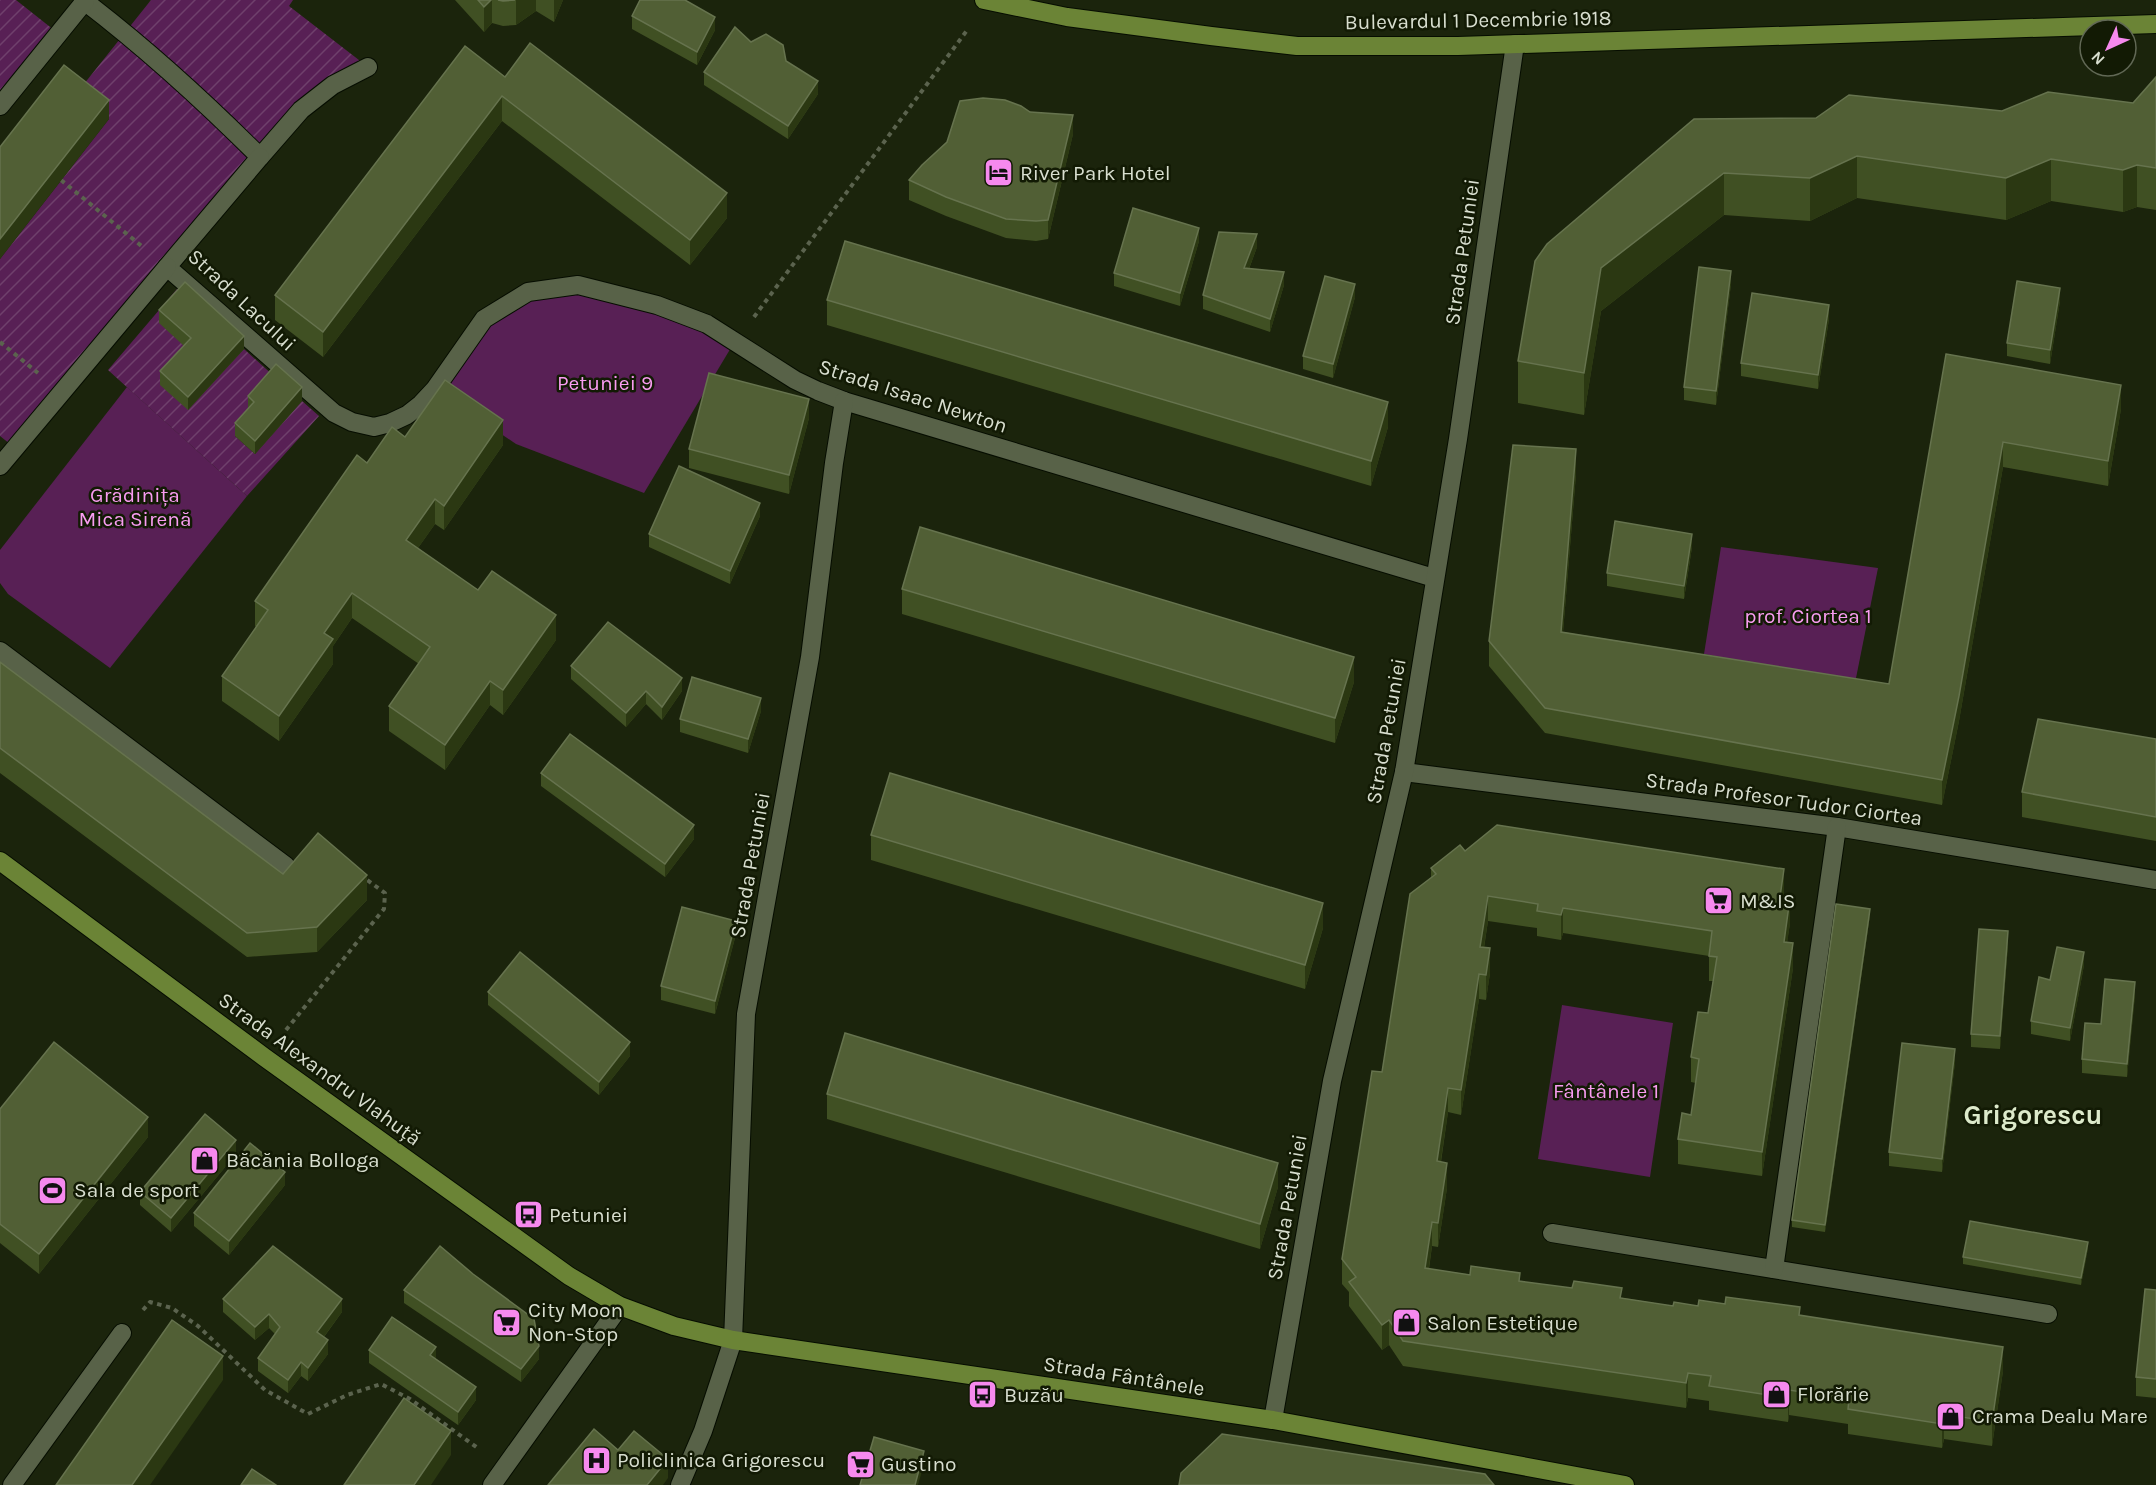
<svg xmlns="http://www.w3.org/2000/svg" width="2156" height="1485" font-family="Karla,sans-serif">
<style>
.green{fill:#582055}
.garden{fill:url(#garden-furrows)}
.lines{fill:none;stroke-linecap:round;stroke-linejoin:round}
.minor-casing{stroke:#060d00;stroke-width:20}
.major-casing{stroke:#060d00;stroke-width:20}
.path{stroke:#5b634e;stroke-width:4;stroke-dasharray:4.5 4.5;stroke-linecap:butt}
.minor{stroke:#586248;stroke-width:18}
.major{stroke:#6b8436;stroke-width:18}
.wall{fill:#405023}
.shaded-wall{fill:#2b3812}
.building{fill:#515f35;stroke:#66734e;stroke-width:1.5}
.labels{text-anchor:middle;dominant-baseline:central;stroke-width:5;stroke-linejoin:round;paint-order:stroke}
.street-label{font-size:21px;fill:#d8decf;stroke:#121a04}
.poi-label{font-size:21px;fill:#d8decf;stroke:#121a04;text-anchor:start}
.park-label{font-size:21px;fill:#f99cf1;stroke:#121a04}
.district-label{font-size:27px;font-weight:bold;fill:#ddeacb;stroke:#121a04}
</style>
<defs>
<pattern id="garden-furrows" width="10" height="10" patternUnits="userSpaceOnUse" patternTransform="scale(1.5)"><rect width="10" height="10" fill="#582055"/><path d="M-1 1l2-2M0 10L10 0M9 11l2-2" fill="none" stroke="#6f406c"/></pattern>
</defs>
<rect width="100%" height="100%" fill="#1b240c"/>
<g class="green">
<path d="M578 285 735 341 644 493 516 444 435 389 484 319 528 292Z"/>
<path d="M127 387 247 496 110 668 8 594 0 583V550Z"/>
<path d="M1721 547 1878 568 1855 683 1704 654Z"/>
<path d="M1562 1005 1673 1023 1650 1177 1538 1159Z"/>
</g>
<g class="garden">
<path d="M0 0H16L59 34 0 106Z"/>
<path d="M151 0H293L289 6 368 67 333 85 15 448 0 436V259L109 119 76 94Z"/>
<path d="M177 289 185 295 191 352 187 409 244 349 276 378 235 436 255 454 302 401 319 416 247 496 108 370Z"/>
</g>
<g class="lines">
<defs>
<g id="minor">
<path d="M83 0C146 48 204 101 260 157L301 110 333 85 368 67"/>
<path d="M0 106 85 1"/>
<path d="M260 157 167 267 334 413 352 422 374 427 390 423 407 415 421 404 435 389 484 319 528 292 578 285 657 305 707 324 795 380 818 391 844 401 1434 578"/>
<path d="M0 466 167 267"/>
<path d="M0 651 286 866"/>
<path d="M1404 772 1837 827 2156 880"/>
<path d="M1552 1233 2048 1314"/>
<path d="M1774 1269 1837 827"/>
<path d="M1273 1420 1332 1081 1404 772 1458 439 1515 44"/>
<path d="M12 1485 122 1333"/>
<path d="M492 1485 620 1306"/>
<path d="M680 1485 703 1431 733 1340 746 1014 810 657 834 463 844 401"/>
</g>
<g id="major">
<path d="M984 0 1067 17 1211 36 1297 46H1458L2156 24"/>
<path d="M0 861 264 1057 569 1276 620 1306 674 1326 733 1340 1273 1420 1625 1485"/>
</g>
</defs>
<use href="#minor" class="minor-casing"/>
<use href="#major" class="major-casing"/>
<g class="path">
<path d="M61 180 144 248"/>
<path d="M754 317 968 29"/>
<path d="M0 342 38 373"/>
<path d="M286 1030 384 909 385 893 363 877"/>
<path d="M143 1310 150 1302 172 1308 198 1326 265 1390 308 1414 347 1395 381 1384 410 1399 479 1449"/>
</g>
<use href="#minor" class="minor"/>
<use href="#major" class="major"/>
</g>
<g class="wall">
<path d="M455 0H563L554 22 536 11 516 25 503 26 492 23 484 32Z"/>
<path d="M632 16 715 30 697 65 632 29Z"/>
<path d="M751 42 786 61 818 94 788 139 704 85V72Z"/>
<path d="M505 77 727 218 690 265 502 121 323 357 275 320V295Z"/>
<path d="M2156 77V210L2137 207 2123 212 2051 201 2006 220 1857 198 1810 221 1724 215 1601 311 1584 415 1518 403V361L1535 261 1816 118 2002 111 2133 103Z"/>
<path d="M1030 112 1073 134 1048 239 1036 241 1006 238 946 216 909 200V180Z"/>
<path d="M1199 241 1180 306 1114 286V273Z"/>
<path d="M1257 247 1249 269 1284 285 1270 332 1203 309V295Z"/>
<path d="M1731 284 1716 405 1684 400V387Z"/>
<path d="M1355 297 1333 378 1303 369V356Z"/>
<path d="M827 300 1388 427 1371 486 827 325Z"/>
<path d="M2060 301 2050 364 2007 356V343Z"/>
<path d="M159 310 244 349 188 410 160 385V371L184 346 159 323Z"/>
<path d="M1829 319 1818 389 1741 376V363Z"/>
<path d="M1946 354 2121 409 2108 486 2003 467 1959 721 1942 805 1545 733 1489 666V641L1576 474 1563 632 1889 684Z"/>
<path d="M248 396 302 401 255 454 235 436V423L248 409Z"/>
<path d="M809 418 789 494 689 468V449Z"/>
<path d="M405 437 503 445 444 530 435 524 418 548 478 590 556 640 503 715 490 705 445 770 389 731V706L419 664 352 618 333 646V664L279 741 222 701V676L257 627 255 626V601L367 463Z"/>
<path d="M760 516 730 584 649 547V534Z"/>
<path d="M1692 547 1684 599 1607 586V573Z"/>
<path d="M902 589 1354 682 1335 743 902 614Z"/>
<path d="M0 662 283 874 367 900 317 952 247 957 0 773Z"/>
<path d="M571 666 682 691 662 720 646 704 626 727 571 679Z"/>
<path d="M761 711 748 753 680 732V719Z"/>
<path d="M2156 739V841L2022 817V792Z"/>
<path d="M541 773 694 839 665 877 541 786Z"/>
<path d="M871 835 1323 928 1305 989 871 860Z"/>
<path d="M1465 851 1784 894 1783 897 1790 923 1787 942 1793 968 1762 1176 1678 1164V1139L1691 1115 1696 1083 1691 1082V1057L1708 1013 1713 981H1709V956L1563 933 1561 940 1537 936V928L1488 921 1484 948 1490 973 1486 1000 1479 999 1461 1115 1448 1112 1441 1162 1447 1188 1438 1247 1432 1246 1429 1269 1520 1281 1673 1306H1698L1800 1315 2003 1371 1992 1446 1944 1439 1942 1448 1848 1434V1424L1789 1415 1788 1422 1709 1410V1401L1688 1398 1686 1408 1403 1366 1389 1345 1382 1350 1349 1306V1292L1342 1284V1259L1431 877V868Z"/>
<path d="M1870 915 1825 1232 1792 1227V1220Z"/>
<path d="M736 934 715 1014 661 1000V986Z"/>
<path d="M2008 945 2000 1049 1971 1047V1034Z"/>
<path d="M2084 965 2070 1041 2031 1034V1021L2050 980Z"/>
<path d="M488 992 630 1056 599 1095 488 1005Z"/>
<path d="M2135 995 2127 1077 2082 1073V1059L2101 1024Z"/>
<path d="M1955 1062 1942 1172 1889 1166V1152Z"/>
<path d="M827 1094 1278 1187 1260 1249 827 1119Z"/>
<path d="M0 1109 148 1137 39 1274 0 1243Z"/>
<path d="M236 1154 171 1232 140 1205V1192Z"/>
<path d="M285 1185 229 1255 194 1226V1213Z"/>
<path d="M2088 1248 2081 1285 1963 1264V1257Z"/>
<path d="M404 1290 539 1359 521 1382 404 1303Z"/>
<path d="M2156 1290V1398L2136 1396V1377Z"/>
<path d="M223 1299 342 1312 324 1337 328 1354 308 1381 301 1376 288 1393 258 1371V1358L275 1334 269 1328 255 1340 223 1312Z"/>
<path d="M369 1350 436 1359 476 1400 458 1425 369 1363Z"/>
</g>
<g class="shaded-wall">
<path d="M491 0H492V23L484 32V7Z"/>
<path d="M516 0H536V11L516 25Z"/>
<path d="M554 0H563L554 22Z"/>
<path d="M715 17V30L697 65V52Z"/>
<path d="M818 81V94L788 139V126Z"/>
<path d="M502 96V121L323 357V332Z"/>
<path d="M109 100V119L0 259V239Z"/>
<path d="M1073 115V134L1048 239V220Z"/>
<path d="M1857 156V198L1810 221V178Z"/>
<path d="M2051 159V201L2006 220V178Z"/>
<path d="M2137 165V207L2123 212V170Z"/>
<path d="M1724 173V215L1601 311 1584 415V373L1601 268Z"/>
<path d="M727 193V218L690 265V240Z"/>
<path d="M1199 228V241L1180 306V293Z"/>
<path d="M1257 234V247L1244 282V268Z"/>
<path d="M1731 271V284L1716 405V391Z"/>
<path d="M1284 272V285L1270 332V319Z"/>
<path d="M1355 284V297L1333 378V364Z"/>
<path d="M2060 288V301L2050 364V350Z"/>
<path d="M1829 305V319L1818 389V375Z"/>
<path d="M244 336V349L188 410V397Z"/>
<path d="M2121 385V409L2108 486V461Z"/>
<path d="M302 387V401L255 454V441Z"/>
<path d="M809 399V418L789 494V475Z"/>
<path d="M1388 402V427L1371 486V461Z"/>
<path d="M503 420V445L444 530V506Z"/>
<path d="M2003 442V467L1959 721 1942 805V780Z"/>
<path d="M1576 449V474L1561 657V632Z"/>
<path d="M435 499V524L406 565V540Z"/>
<path d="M760 503V516L730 584V571Z"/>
<path d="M1692 534V547L1684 599V586Z"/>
<path d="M352 593V618L333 646V664L279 741V716L324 633Z"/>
<path d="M556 615V640L503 715V690Z"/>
<path d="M1354 657V682L1335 743V718Z"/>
<path d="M682 678V691L662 720V707Z"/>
<path d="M490 681V705L445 770V745Z"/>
<path d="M646 691V704L626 727V713Z"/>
<path d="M761 698V711L748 753V739Z"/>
<path d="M694 825V839L665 877V864Z"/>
<path d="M1784 869V894L1780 921V897Z"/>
<path d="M367 875V900L317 952V927Z"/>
<path d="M1488 896V921L1480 972V947Z"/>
<path d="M1790 898V923L1784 966V942Z"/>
<path d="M1323 903V928L1305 989V965Z"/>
<path d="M1563 908V933L1561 940V915Z"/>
<path d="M1870 909V915L1825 1232V1225Z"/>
<path d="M736 921V934L715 1014V1001Z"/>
<path d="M2008 931V945L2000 1049V1036Z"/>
<path d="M1793 943V968L1762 1176V1152Z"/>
<path d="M1490 948V973L1486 1000V975Z"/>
<path d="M2084 952V965L2070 1041V1028Z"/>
<path d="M1479 974V999L1461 1115V1090Z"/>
<path d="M2135 982V995L2127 1077V1064Z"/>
<path d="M630 1042V1056L599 1095V1082Z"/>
<path d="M1955 1049V1062L1942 1172V1159Z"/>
<path d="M1448 1088V1112L1437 1186V1161Z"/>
<path d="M148 1117V1137L39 1274V1254Z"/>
<path d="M236 1140V1154L171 1232V1218Z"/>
<path d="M1278 1163V1187L1260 1249V1224Z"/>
<path d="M1447 1163V1188L1438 1247V1223Z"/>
<path d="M285 1172V1185L229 1255V1241Z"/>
<path d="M1432 1222V1246L1425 1293V1268Z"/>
<path d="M2088 1242V1248L2081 1285V1278Z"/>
<path d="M342 1299V1312L317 1346V1332Z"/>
<path d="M269 1314V1328L255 1340V1327Z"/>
<path d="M1389 1320V1345L1382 1350V1325Z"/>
<path d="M328 1340V1354L308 1381V1368Z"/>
<path d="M539 1346V1359L521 1382V1369Z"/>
<path d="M436 1347V1361L430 1355Z"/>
<path d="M2003 1347V1371L1992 1446V1422Z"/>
<path d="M223 1356V1380L150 1485H132Z"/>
<path d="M301 1362V1376L288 1393V1380Z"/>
<path d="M1688 1373V1398L1686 1408V1383Z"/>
<path d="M476 1387V1400L458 1425V1412Z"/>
<path d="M1789 1390V1415L1788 1422V1398Z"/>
<path d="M1944 1414V1439L1942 1448V1424Z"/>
<path d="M451 1431V1455L431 1485H414Z"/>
<path d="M924 1451V1464L918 1485H915Z"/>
<path d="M668 1459V1478L663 1485H647Z"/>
</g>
<g class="building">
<path d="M478 0H491L484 7Z"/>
<path d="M498 0H515L503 1Z"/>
<path d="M640 0H685L715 17 697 52 632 16Z"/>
<path d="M735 27 751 42 766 34 783 45 786 61 818 81 788 126 704 72Z"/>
<path d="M530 43 727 193 690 240 502 96 323 332 275 295 465 46 505 77Z"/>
<path d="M64 65 109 100 0 239V147Z"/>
<path d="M2156 77V168L2137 165 2123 170 2051 159 2006 178 1857 156 1810 178 1724 173 1601 268 1584 373 1518 361 1535 261 1547 244 1694 119 1816 118 1849 95 2002 111 2048 92 2133 103Z"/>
<path d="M983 98 1005 100 1021 106 1030 112 1073 115 1048 220 1036 221 1006 219 946 197 909 180 922 165 947 142 960 101Z"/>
<path d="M1133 208 1199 228 1180 293 1114 273Z"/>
<path d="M1219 232 1257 234 1244 268 1284 272 1270 319 1203 295Z"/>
<path d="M845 241 1388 402 1371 461 827 300Z"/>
<path d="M1699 267 1731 271 1716 391 1684 387Z"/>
<path d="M1325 276 1355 284 1333 364 1303 356Z"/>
<path d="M2017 281 2060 288 2050 350 2007 343Z"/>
<path d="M185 282 244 336 188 397 160 371 191 338 159 310Z"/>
<path d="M1752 293 1829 305 1818 375 1741 363Z"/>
<path d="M1946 354 2121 385 2108 461 2003 442 1959 696 1942 780 1545 708 1489 641 1513 445 1576 449 1561 632 1889 684Z"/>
<path d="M276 364 302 387 255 441 235 423 254 402 248 396Z"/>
<path d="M709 373 809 399 789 475 689 449Z"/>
<path d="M445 380 503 420 444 506 435 499 406 540 478 590 492 571 556 615 503 690 490 681 445 745 389 706 430 647 352 593 324 633 333 639 279 716 222 676 268 610 255 601 357 455 367 463 392 427 405 437Z"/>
<path d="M679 466 760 503 730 571 649 534Z"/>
<path d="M1615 521 1692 534 1684 586 1607 573Z"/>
<path d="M920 527 1354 657 1335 718 902 589Z"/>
<path d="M608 622 682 678 662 707 646 691 626 713 571 666Z"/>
<path d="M0 662 283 874 318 833 367 875 317 927 247 933 0 748Z"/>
<path d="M692 677 761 698 748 739 680 719Z"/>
<path d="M2038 719 2156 739V817L2022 792Z"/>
<path d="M570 734 694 825 665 864 541 773Z"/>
<path d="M890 773 1323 903 1305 965 871 835Z"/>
<path d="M1497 825 1784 869 1780 897 1790 898 1784 942 1793 943 1762 1152 1678 1139 1682 1113 1691 1115 1699 1059 1691 1057 1698 1012 1708 1013 1717 957 1709 956 1712 931 1563 908 1561 915 1537 911 1538 904 1488 896 1480 947 1490 948 1486 975 1479 974 1461 1090 1448 1088 1437 1161 1447 1163 1438 1223 1432 1222 1425 1268 1470 1275 1471 1266 1520 1273 1519 1281 1572 1288 1574 1281 1622 1288 1620 1298 1673 1306 1674 1302 1698 1306 1699 1300 1725 1304 1726 1297 1800 1307 1799 1315 2003 1347 1992 1422 1944 1414 1942 1424 1848 1409 1849 1399 1789 1390 1788 1398 1709 1386 1711 1376 1688 1373 1686 1383 1403 1341 1389 1320 1382 1325 1349 1282 1356 1277 1342 1259 1372 1071 1382 1072 1410 894 1436 874 1431 868 1460 845 1465 851Z"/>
<path d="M1836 904 1870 909 1825 1225 1792 1220Z"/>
<path d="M682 907 736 921 715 1001 661 986Z"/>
<path d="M1979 929 2008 931 2000 1036 1971 1034Z"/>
<path d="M2057 947 2084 952 2070 1028 2031 1021 2039 977 2050 980Z"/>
<path d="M520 952 630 1042 599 1082 488 992Z"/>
<path d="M2105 979 2135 982 2127 1064 2082 1059 2085 1023 2101 1024Z"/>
<path d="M845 1033 1278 1163 1260 1224 827 1094Z"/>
<path d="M54 1042 148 1117 39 1254 0 1224V1109Z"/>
<path d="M1902 1043 1955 1049 1942 1159 1889 1152Z"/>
<path d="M205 1114 236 1140 171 1218 140 1192Z"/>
<path d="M250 1143 285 1172 229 1241 194 1213Z"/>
<path d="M1970 1221 2088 1242 2081 1278 1963 1257Z"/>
<path d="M273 1246 342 1299 317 1332 328 1340 308 1368 301 1362 288 1380 258 1358 280 1327 269 1314 255 1327 223 1299Z"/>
<path d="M440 1246 473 1274 534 1319 539 1346 521 1369 404 1290Z"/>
<path d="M2145 1289 2156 1290V1379L2136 1377Z"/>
<path d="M392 1317 436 1347 430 1355 476 1387 458 1412 369 1350Z"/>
<path d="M172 1320 223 1356 132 1485H56Z"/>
<path d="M404 1398 451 1431 414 1485H344Z"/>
<path d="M594 1429 618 1450 634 1431 668 1459 647 1485H548Z"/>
<path d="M1222 1434 1485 1474 1494 1485H1179L1181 1473Z"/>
<path d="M874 1437 924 1451 915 1485H860Z"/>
<path d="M252 1469 276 1485H241Z"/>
</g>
<defs>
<symbol id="hotel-square" viewBox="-11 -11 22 22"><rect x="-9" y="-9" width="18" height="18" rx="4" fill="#f689ee" stroke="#121a04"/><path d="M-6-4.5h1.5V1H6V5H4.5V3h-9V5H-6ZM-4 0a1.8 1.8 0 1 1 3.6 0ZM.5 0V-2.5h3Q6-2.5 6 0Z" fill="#111"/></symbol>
<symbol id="supermarket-square" viewBox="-11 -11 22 22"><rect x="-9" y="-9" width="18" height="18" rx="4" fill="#f689ee" stroke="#121a04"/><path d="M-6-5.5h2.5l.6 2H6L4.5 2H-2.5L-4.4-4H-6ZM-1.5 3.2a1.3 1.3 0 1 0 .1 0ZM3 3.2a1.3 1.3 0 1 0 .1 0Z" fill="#111"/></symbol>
<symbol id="shop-square" viewBox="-11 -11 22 22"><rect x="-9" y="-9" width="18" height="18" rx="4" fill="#f689ee" stroke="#121a04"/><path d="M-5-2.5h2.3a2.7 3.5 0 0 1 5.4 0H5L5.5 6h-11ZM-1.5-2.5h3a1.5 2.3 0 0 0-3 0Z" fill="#111"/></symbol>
<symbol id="stadium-square" viewBox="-11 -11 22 22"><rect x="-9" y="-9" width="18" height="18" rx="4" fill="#f689ee" stroke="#121a04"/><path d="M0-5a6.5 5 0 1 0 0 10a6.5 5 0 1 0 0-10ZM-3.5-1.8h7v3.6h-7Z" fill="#111"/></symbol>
<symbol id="bus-square" viewBox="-11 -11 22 22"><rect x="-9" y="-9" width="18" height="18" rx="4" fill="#f689ee" stroke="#121a04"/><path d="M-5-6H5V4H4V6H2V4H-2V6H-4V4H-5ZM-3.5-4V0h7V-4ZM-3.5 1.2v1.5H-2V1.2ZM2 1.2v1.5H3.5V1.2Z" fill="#111"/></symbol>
<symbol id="hospital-square" viewBox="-11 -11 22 22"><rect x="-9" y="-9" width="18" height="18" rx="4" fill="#f689ee" stroke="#121a04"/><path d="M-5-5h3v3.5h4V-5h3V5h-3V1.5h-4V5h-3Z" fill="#111"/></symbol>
</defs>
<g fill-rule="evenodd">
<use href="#hotel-square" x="982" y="156" width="33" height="33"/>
<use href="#supermarket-square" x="1702" y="884" width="33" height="33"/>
<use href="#shop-square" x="188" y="1144" width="33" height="33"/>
<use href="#stadium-square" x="36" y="1174" width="33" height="33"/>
<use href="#bus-square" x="512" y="1198" width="33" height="33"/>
<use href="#supermarket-square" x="490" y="1306" width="33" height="33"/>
<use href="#shop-square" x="1390" y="1306" width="33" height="33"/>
<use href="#shop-square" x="1760" y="1378" width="33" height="33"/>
<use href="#bus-square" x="966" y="1378" width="33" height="33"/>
<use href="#shop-square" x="1934" y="1400" width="33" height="33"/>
<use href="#hospital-square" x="580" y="1444" width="33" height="33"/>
<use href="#supermarket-square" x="844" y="1448" width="33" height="33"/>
</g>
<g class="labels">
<g class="street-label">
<text transform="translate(1478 20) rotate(-1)">Bulevardul 1 Decembrie 1918</text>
<text transform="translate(1462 252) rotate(-82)">Strada Petuniei</text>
<text transform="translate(242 300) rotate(43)">Strada Lacului</text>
<text transform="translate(913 396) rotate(18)">Strada Isaac Newton</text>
<text transform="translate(1386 731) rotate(-80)">Strada Petuniei</text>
<text transform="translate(1784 799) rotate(8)">Strada Profesor Tudor Ciortea</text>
<text transform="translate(750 865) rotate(-80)">Strada Petuniei</text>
<text transform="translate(320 1069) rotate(36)">Strada Alexandru Vlahuță</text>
<text transform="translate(1287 1207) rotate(-80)">Strada Petuniei</text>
<text transform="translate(1124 1376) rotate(9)">Strada Fântânele</text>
</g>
<g class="poi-label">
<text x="1020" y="173">River Park Hotel</text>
<text x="1740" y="901">M&amp;IS</text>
<text x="226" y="1160">Băcănia Bolloga</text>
<text x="74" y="1190">Sala de sport</text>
<text x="549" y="1215">Petuniei</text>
<text x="528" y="1310">City Moon<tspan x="528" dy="24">Non-Stop</tspan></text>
<text x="1427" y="1323">Salon Estetique</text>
<text x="1797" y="1394">Florărie</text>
<text x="1004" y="1395">Buzău</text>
<text x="1972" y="1416">Crama Dealu Mare</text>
<text x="617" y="1460">Policlinica Grigorescu</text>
<text x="881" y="1464">Gustino</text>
</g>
<g class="park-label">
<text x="605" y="383">Petuniei 9</text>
<text x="135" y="495">Grădinița<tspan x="135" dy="24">Mica Sirenă</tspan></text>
<text x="1808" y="616">prof. Ciortea 1</text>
<text x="1606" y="1091">Fântânele 1</text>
</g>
<g class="district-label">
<text x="2033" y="1115">Grigorescu</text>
</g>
</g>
<g transform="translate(2108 48) rotate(225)"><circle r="28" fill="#121a04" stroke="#616855" stroke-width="1.5"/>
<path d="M0-4.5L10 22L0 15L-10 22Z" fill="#f689ee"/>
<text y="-9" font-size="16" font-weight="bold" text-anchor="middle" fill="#d8decf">N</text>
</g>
</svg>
